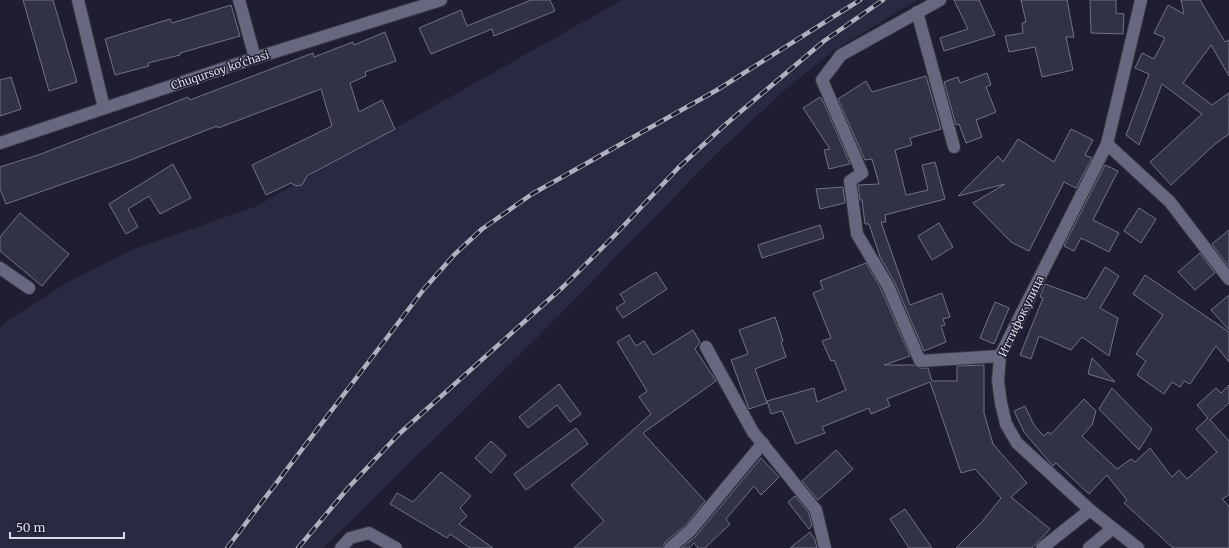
<svg xmlns="http://www.w3.org/2000/svg" width="1229" height="548" font-family="Merriweather,serif">
<style>
.built{fill:#292942}
.building{fill:#323247;stroke:#717189}
.lines{fill:none;stroke-linecap:round;stroke-linejoin:round}
.minor-casing{stroke:#363646;stroke-width:14}
.minor{stroke:#67677f;stroke-width:12}
.rail-casing{stroke:#b0b0bf;stroke-width:4.5}
.rail{stroke:#1e1d31;stroke-width:3;stroke-dasharray:9;stroke-linecap:butt}
.labels{text-anchor:middle;dominant-baseline:central;stroke-width:3;stroke-linejoin:round;paint-order:stroke}
.street-label{font-size:11px;fill:#dbdbe9;stroke:#1e1d31}
</style>
<rect width="100%" height="100%" fill="#1e1d31"/>
<path class="built" d="M622 0H917L833 51 787 88 716 154 540 335 323 548H0V328L9 320 70 281 134 249 257 206Z"/>
<g class="building">
<path d="M23 0H53L77 82 49 91Z"/>
<path d="M531 0H550L555 11 494 36 492 29 431 54 419 28 461 10 467 26Z"/>
<path d="M954 0H979L995 35 944 51 940 38 968 29Z"/>
<path d="M1021 0H1067L1074 37H1066L1073 70 1042 77 1035 47 1009 52 1005 36 1023 33 1022 23 1026 22Z"/>
<path d="M1090 0H1116V13L1124 14 1123 34 1091 33Z"/>
<path d="M1181 0H1200L1225 42 1229 40V76L1211 45 1183 83 1212 105 1229 93V134L1215 144 1171 185 1150 162 1202 114 1162 84 1139 145 1126 135 1149 74 1135 68 1142 53 1154 59 1165 38 1154 33 1168 5 1184 14Z"/>
<path d="M231 5 240 36 180 53V55L148 63 149 66 115 75 105 39 170 19 172 23Z"/>
<path d="M385 32 396 61 365 72 366 76 350 83 359 112 382 100 395 129 307 176 302 185 296 186 291 183 266 195 252 165 332 126 321 89 218 128 217 126 128 161 6 204 0 189V167L41 154 188 97 190 100 313 53 314 57 353 42 354 45Z"/>
<path d="M987 73 991 85 986 87 996 112 976 120 982 137 966 143 959 124 956 125 944 82 958 77 960 83Z"/>
<path d="M926 76 941 129 910 138 912 145 895 150 906 195 928 190 922 165 935 162 945 199 885 215 886 222H881L910 305 942 293 950 317 943 319 945 325 941 326 946 342 924 351 895 283 880 257 869 224H865L862 200H860L858 185 879 184 872 159 865 160 838 99 866 81 872 92Z"/>
<path d="M11 77 21 109 0 116V80Z"/>
<path d="M820 97 824 103 850 164 829 169 824 150 830 149 803 108Z"/>
<path d="M1071 129 1093 140 1085 155 1092 158 1076 188 1064 182 1029 251 1011 242 973 203 1005 184 958 196 998 156 1003 162 1018 139 1054 162Z"/>
<path d="M173 164 191 198 160 214 149 196 128 209 138 227 126 234 109 204Z"/>
<path d="M1105 165 1118 171 1093 220 1119 233 1109 252 1081 238 1074 251 1064 246Z"/>
<path d="M843 187 845 203 820 209 816 189Z"/>
<path d="M1139 208 1156 219 1141 243 1124 231Z"/>
<path d="M20 213 69 254 42 286 0 251V237Z"/>
<path d="M939 223 953 247 932 260 918 236Z"/>
<path d="M820 225 824 238 762 258 758 245Z"/>
<path d="M1229 230V267L1212 244Z"/>
<path d="M1200 253 1215 273 1195 290 1178 272Z"/>
<path d="M866 263 881 289 910 356 884 365H914L920 368H928L932 381H957V366L984 365V413L993 444 1027 483 1011 497 1050 529 1032 548H956L981 523 1001 498 975 469 961 473 930 382 887 399 890 406 871 414 869 408 822 427 825 433 796 444 782 411 771 414 767 401 814 388 817 402 846 390 834 360 831 361 822 341 831 338 813 293 823 289 820 281Z"/>
<path d="M1105 267 1119 276 1100 308 1118 318 1109 356 1082 337 1071 350 1039 336 1031 359 1020 355 1043 298 1040 297 1045 284 1086 299Z"/>
<path d="M656 272 667 289 623 318 616 308 625 302 620 294Z"/>
<path d="M1145 275 1229 332V362L1216 346 1190 384 1184 381 1180 387 1172 382 1164 394 1137 375 1146 361 1136 354 1163 315 1133 294Z"/>
<path d="M1229 295V330L1211 310Z"/>
<path d="M995 302 1009 308 994 344 980 338Z"/>
<path d="M775 317 783 341 781 342 786 357 755 369 767 403 749 409 731 360 748 354 739 330Z"/>
<path d="M693 330 700 342 695 349 716 381 643 433 705 501 685 526 665 542 663 548H574L604 521 571 485 651 414 639 397 647 391 617 342 629 335 636 346 644 341 653 355Z"/>
<path d="M1092 358 1115 382 1088 374Z"/>
<path d="M559 384 581 414 570 422 557 405 528 428 519 417Z"/>
<path d="M1229 385V403L1210 420 1229 441V495L1222 499 1229 506V548H1173L1124 503 1127 500 1107 475 1089 494 1056 463 1053 466 1024 432 1014 411 1025 406 1034 425 1044 436 1048 432 1051 434 1084 399 1096 411 1092 425 1082 436 1117 469 1131 459 1135 462 1150 448 1172 477 1179 470 1187 479 1217 452 1196 429 1208 418 1197 405 1216 388 1221 393Z"/>
<path d="M1112 388 1152 429 1139 450 1099 409Z"/>
<path d="M576 428 588 444 526 490 514 474Z"/>
<path d="M491 441 506 455 491 473 475 458Z"/>
<path d="M836 450 853 469 818 500 802 481Z"/>
<path d="M761 458 779 477 761 495 754 486 726 519 730 524 705 548H698L694 543 689 548H682L696 536Z"/>
<path d="M441 472 471 496 460 508 467 516 459 524 493 548H470L450 534 447 538 390 504 397 493 413 502Z"/>
<path d="M795 496 809 513 812 526 809 529 788 502Z"/>
<path d="M905 509 932 548H909L890 519Z"/>
<path d="M810 532 815 540 817 548H790Z"/>
</g>
<g class="lines">
<defs>
<g id="minor">
<path d="M78 0 104 108"/>
<path d="M239 0 255 58"/>
<path d="M940 0 841 55 822 80 862 173 850 181 857 234 888 286 920 361 1000 356"/>
<path d="M917 12 954 147"/>
<path d="M0 143 255 58 441 0"/>
<path d="M1107 144 1170 202 1229 279"/>
<path d="M0 268 29 288"/>
<path d="M706 347 753 432 816 510 825 548"/>
<path d="M341 548 350 538 369 533 396 548"/>
<path d="M670 548 690 531 763 443"/>
<path d="M1042 548 1090 510"/>
<path d="M1089 548 1112 529"/>
<path d="M1138 548 1090 510 1017 443 1006 424 1001 403 998 381 1000 356 1107 144 1141 0"/>
</g>
</defs>
<use href="#minor" class="minor-casing"/>
<use href="#minor" class="minor"/>
<defs>
<g id="rail">
<path d="M227 548 424 289 454 255 482 229 532 194 717 90 860 0"/>
<path d="M298 548 348 488 399 434 563 287 614 236 679 167 726 124 824 41 883 0"/>
</g>
</defs>
<use href="#rail" class="rail-casing"/>
<use href="#rail" class="rail"/>
</g>
<g class="labels">
<g class="street-label">
<text transform="translate(220 70) rotate(-18)">Chuqursoy ko'chasi</text>
<text transform="translate(1021 316) rotate(-64)">Иттифок улица</text>
</g>
</g>
<path d="M10 532v6h114v-6" fill="none" stroke="#dbdbe9" stroke-width="2"/>
<text x="16" y="532" font-size="12" fill="#dbdbe9" stroke="#1e1d31" stroke-width="3" paint-order="stroke">50 m</text>
</svg>
